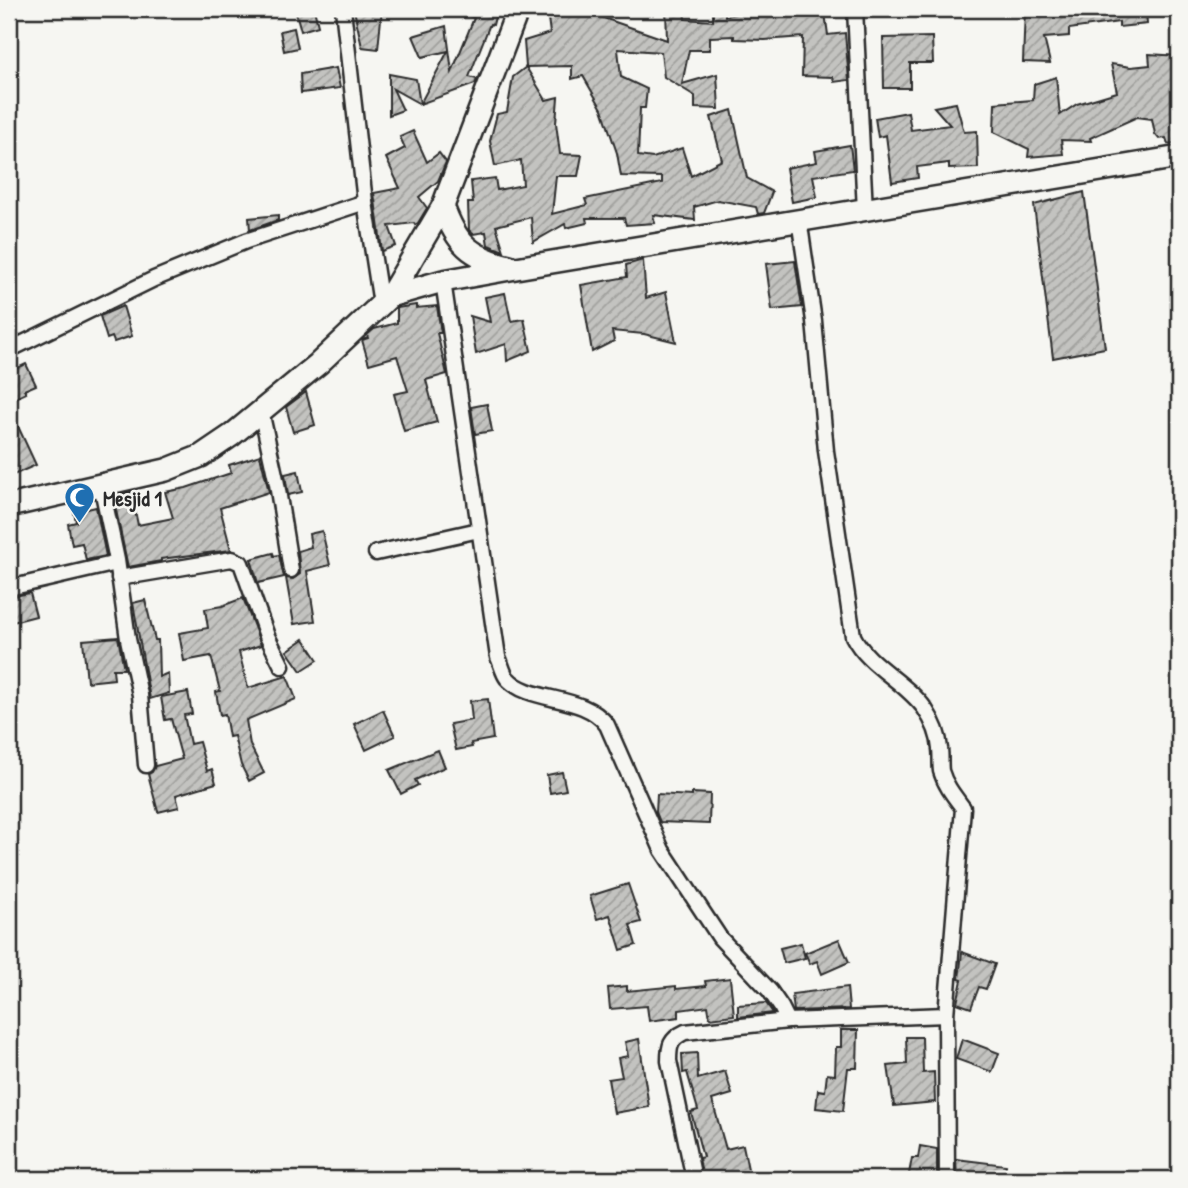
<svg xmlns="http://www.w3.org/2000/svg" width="1188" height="1188" font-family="'Patrick Hand',sans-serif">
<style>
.building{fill:url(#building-hatch);stroke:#2b2b2b;stroke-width:2;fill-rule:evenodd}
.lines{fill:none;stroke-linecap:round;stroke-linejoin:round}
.street-casing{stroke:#2b2b2b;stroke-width:19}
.secondary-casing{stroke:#2b2b2b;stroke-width:26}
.street{stroke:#f6f6f2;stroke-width:14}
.secondary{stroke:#f6f6f2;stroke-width:21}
.labels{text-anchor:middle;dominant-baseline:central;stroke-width:5;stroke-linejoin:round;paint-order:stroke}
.poi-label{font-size:21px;font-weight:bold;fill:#2b2b2b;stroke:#f6f6f2;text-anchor:start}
</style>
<defs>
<pattern id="building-hatch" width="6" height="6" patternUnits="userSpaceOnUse" patternTransform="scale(1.75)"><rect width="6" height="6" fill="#c3c3c0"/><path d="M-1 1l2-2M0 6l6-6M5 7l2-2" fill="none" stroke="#9f9f9c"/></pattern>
</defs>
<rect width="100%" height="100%" fill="#f6f6f2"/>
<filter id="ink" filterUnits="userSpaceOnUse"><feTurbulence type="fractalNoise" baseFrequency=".0143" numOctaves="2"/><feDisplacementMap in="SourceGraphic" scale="14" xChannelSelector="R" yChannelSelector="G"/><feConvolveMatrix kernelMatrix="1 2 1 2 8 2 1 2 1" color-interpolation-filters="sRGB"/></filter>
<g filter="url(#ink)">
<g class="building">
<path d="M295 9H314L318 26 301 31Z"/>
<path d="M382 9 378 49 362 47 354 10Z"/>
<path d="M453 9H497L493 25 490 24 469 77 477 79 475 84 420 104 448 51 422 57 413 36 446 26 452 72 474 18Z"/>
<path d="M666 9H684L685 19 713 21V9H725V16L765 9 825 13 828 35 845 33 849 80 834 82 833 77 802 76 803 37 765 40 734 39V36L710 37V50H689L682 84 717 74 719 109 695 108V96L664 77 661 52 618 49 621 77 647 89 645 108H640L638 156 653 158 682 148 691 176 722 160 711 117 732 110 747 178 772 192 764 213 758 214 756 207 718 200 694 207 695 220 653 215 655 223 626 225 624 218H586L587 223 566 228 565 224 533 242 531 217 496 226 504 251 488 245 486 232 473 234 469 230 468 203H473L471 181 495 178 497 190 523 185 521 160 495 166 490 141 497 114 507 112 513 77 526 67 524 41 550 33 548 18 569 15V12L592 11V14L667 40ZM572 66V79L583 76 602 109 617 153 621 176 662 177V183L585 199 587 205 552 214 556 176H578L582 155 560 154 556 123 558 97 546 100 526 67Z"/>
<path d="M1025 9H1146L1147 24 1119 27V22L1069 29V36L1044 38 1050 63 1023 62Z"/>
<path d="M294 28 298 48 284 51 280 31Z"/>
<path d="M932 37 933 63H910V88H884L883 38Z"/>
<path d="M1149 54 1179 56V142L1168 144 1166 138 1159 139 1155 134 1152 119 1137 117 1090 138 1091 141 1061 140 1063 154 1028 157 1029 149 994 132 995 103 1033 100 1034 84 1056 77 1060 115 1077 104 1117 92 1111 64 1131 67 1150 65Z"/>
<path d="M336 68 340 88 301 93 300 74Z"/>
<path d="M389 74 416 79 420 104 393 89 403 110 389 115Z"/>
<path d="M956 103 964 132 977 131 978 168 949 169V163L917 167 918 178 892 182 886 135 878 137 875 118 908 112 911 130 950 125 934 107Z"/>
<path d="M413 131 427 162 439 153 446 162 438 181 419 197 427 208 418 223 415 225 414 223 389 226 396 246 382 251 374 193 400 188 386 158 405 148 400 137Z"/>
<path d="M850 145 853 170 813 176 817 197 792 202 786 168 817 162 815 151Z"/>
<path d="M1084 192 1105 348 1053 358 1034 205Z"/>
<path d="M278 215V220L250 230 249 218Z"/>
<path d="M643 260 646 298 666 292 676 342 644 334 612 331 614 341 592 352 581 285 627 277 626 265Z"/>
<path d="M795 261 802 307 772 310 766 264Z"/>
<path d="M505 293 511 321 524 319 531 351 507 361 506 344 476 354 470 316 490 322 485 297Z"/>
<path d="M416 305V308L437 306 441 333H437L447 374 426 380 437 422 404 431 394 394 408 391 397 356 369 364 362 340 368 338 367 335 374 329 397 323V308Z"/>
<path d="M123 306 132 336 114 342 112 337 107 339 100 316Z"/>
<path d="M26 364 36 385 24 390 26 393 9 401V372Z"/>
<path d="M306 392 315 425 293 432 286 407Z"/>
<path d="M487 404 492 431 475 434 471 407Z"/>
<path d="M9 407 36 465 9 477Z"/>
<path d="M260 455 269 492 220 508 231 550 161 559V561L128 567 113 496 131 492 138 525 173 518 165 492 186 488 231 473 229 465Z"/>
<path d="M298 471 302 492 288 495 285 474Z"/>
<path d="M96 507 106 556 86 560 82 543 72 545 68 524 76 522 74 512Z"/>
<path d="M322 531 330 565 307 571 315 621 294 624 286 578 293 579 300 574 298 551 311 547 309 534Z"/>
<path d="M273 553 274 556 279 555 284 577 258 583 251 559Z"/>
<path d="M30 593 36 616 9 623V597Z"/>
<path d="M243 598 261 645 239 652 248 688 287 676 296 699 246 720 250 745 264 773 249 781 241 765 234 736 229 737 225 714 220 715 216 692 220 691 211 656 184 661 179 633 208 628 205 609 222 606Z"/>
<path d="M145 600 155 640H158L159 677 168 673 169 693 150 699 133 603Z"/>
<path d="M118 637 124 669H113L114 679 87 682 83 640Z"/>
<path d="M304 639 318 660 301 671 287 651Z"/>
<path d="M188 692 192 714 184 715 190 744 199 742 207 771 212 769 216 783 176 795 179 807 158 812 148 774 152 772 155 766 182 759 171 719 165 720 161 697Z"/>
<path d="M488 699 493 739 471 743 472 747 456 750 450 724 472 720 470 701Z"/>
<path d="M383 710 395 736 366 750 354 724Z"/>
<path d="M438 750 445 767 415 780 418 785 401 794 389 770Z"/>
<path d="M562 772 566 790 550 793 547 775Z"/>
<path d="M692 793 710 794 709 824 660 822 656 812 657 794 692 796Z"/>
<path d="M628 884 641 922 630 925 636 945 621 950 610 915 597 919 590 896Z"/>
<path d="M839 939 849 962 822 974 817 961 810 964 805 953Z"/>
<path d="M801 943 805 958 784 963 780 948Z"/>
<path d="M962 952 995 964 986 989 979 987 971 1008 957 1003 962 980 959 979Z"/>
<path d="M730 978 734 1015 710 1018 708 1006 679 1010V1017L649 1021 647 1006 610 1009 608 988 627 986V991L676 986V989L706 986 705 981Z"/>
<path d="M847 987 849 1009 794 1011 792 994Z"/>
<path d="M766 1003 773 1013 738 1017V1005Z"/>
<path d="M841 1030H858L857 1068H848L843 1111 816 1108 818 1090 825 1091 827 1074 835 1075 836 1047H841Z"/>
<path d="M906 1037H922L923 1073 934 1072 935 1102 894 1106 888 1066 907 1064Z"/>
<path d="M639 1039 649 1107 614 1113 608 1079 622 1077 618 1058 628 1056 625 1042Z"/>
<path d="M962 1039 999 1053 992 1072 956 1059Z"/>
<path d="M697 1053 698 1079 725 1071 732 1094 712 1100 726 1149 743 1145 749 1174 725 1179H703L699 1158 703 1157 691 1112 698 1110 687 1072 683 1073 682 1054Z"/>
<path d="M920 1146 937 1149V1179H908L912 1158H918Z"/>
<path d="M956 1159 1006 1165 1004 1179H957Z"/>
</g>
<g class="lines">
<defs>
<g id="street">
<path d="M343 9 365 202 381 304"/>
<path d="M855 9 865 211"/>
<path d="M518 11 538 9"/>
<path d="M799 219 814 321 826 451 853 636C868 666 905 681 925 709 933 721 939 735 940 749 941 756 940 764 941 771 945 785 954 796 963 808L946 1015 947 1179"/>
<path d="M443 281 498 657C501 663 503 673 507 678 530 704 583 693 607 725L662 850 720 938 770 991 781 1007 788 1021"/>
<path d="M9 350 154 279 246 241 365 202"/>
<path d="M261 411 277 484 291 570"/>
<path d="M101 484 117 560 128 639 140 695 146 765"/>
<path d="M376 553 479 530"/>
<path d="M119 578 232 559 241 563 267 636 282 666"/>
<path d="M9 588 117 563"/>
<path d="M694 1179 669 1061C669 1046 670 1039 685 1032L788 1021 946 1015"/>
</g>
<g id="secondary">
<path d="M443 206C456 243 470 257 509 266"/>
<path d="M390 296 443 281 516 268 1179 157"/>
<path d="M9 506 166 470 201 456 232 435 318 364 390 296 443 206 518 9"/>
</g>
</defs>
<use href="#street" class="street-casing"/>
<use href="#secondary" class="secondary-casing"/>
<use href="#street" class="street"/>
<use href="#secondary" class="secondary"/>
</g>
</g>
<defs>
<symbol id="mosque-pin" viewBox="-11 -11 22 30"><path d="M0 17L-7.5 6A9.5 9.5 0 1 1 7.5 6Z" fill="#1f6fb2" stroke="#f6f6f2"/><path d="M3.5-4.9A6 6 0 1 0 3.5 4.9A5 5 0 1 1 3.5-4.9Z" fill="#fff"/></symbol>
</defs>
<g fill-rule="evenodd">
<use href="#mosque-pin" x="62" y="480" width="35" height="47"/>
</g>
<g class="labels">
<g class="poi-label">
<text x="103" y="498">Mesjid 1</text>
</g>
</g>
<rect width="1188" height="1188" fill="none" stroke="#f6f6f2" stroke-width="35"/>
<rect x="18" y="18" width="1153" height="1153" fill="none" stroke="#2b2b2b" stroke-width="2.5" filter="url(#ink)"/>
</svg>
